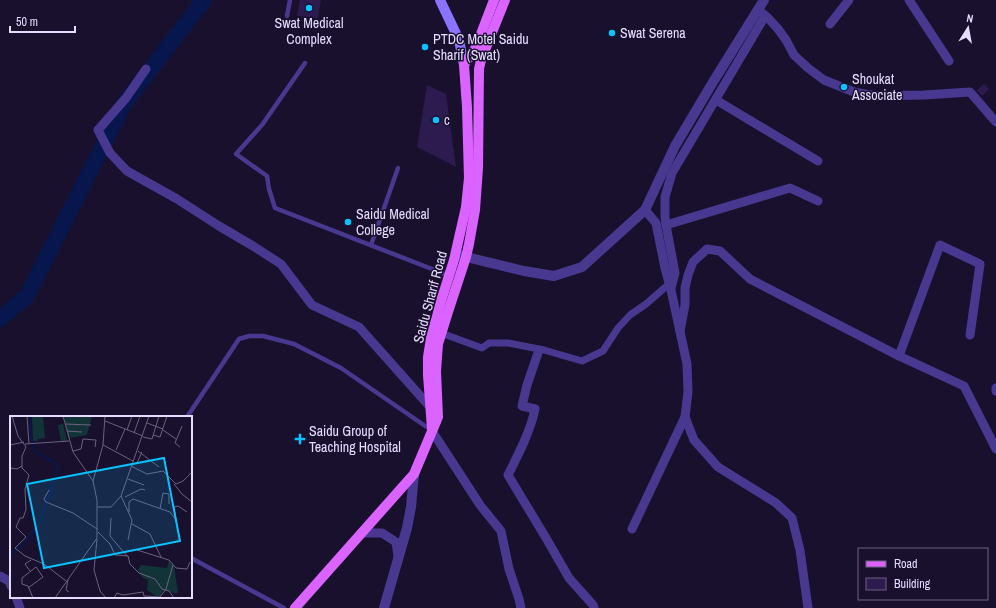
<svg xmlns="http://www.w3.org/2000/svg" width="996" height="608" font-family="'Archivo Narrow',sans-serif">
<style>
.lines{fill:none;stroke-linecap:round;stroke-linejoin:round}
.river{stroke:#07174e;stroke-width:16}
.building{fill:#2d1a4f}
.service{stroke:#48388f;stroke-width:4.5}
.pedestrian{stroke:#48388f;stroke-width:7}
.minor{stroke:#48388f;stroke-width:9}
.tertiary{stroke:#48388f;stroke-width:10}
.secondary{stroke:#8a73ff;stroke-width:10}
.primary{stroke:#db63ff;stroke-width:10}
.poi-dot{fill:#08c3ff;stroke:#19102d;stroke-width:1.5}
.labels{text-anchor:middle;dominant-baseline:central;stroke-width:3;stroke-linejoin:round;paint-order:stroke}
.poi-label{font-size:14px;fill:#e5dcff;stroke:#19102d;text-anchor:start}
.street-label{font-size:14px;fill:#e5dcff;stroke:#19102d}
.inset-river{fill:none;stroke:#07174e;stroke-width:2}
.inset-road{fill:none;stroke:#6b6281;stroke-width:1}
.view{fill:#08c3ff;fill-opacity:0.15;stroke:#08c3ff;stroke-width:2}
.inset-edge{fill:none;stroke:#e5dcff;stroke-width:2}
</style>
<rect width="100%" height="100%" fill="#19102d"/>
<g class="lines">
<path class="river" d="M0 319 27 296 124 104 204 0"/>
</g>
<g class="building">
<path d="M300 0H321L318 18 297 16Z"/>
<path d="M984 84 989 89 982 96 977 90Z"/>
<path d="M427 85 446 94 456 167 417 147Z"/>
</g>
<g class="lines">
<g class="service">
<path d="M287 16 290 0"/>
<path d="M305 63 262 125 236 154 267 176 269 189 275 208 450 276"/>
<path d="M371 245 398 168"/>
<path d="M187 417 239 339 249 336H263L294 344 341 368 431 430"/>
<path d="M191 558 284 608"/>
</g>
<path class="pedestrian" d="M441 333 482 348 489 343H508L544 350 582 361 603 351 618 328 630 315 646 304 669 284"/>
<g class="minor">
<path d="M909 0 949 61"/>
<path d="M762 13 768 18 778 29 786 40 794 55 808 68 824 80 854 92 876 96 924 95 970 92 996 122"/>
<path d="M830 24 849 0"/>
<path d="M146 69 126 98 98 130 110 153 127 171 177 199 219 226 253 246 281 264 312 305 359 327 431 408"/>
<path d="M716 100 818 161"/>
<path d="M666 225 790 188 818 201"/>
<path d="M671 288 675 273 666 225 665 217V197L672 173 765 16"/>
<path d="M680 331 685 305V288L688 275 693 262 707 249 720 251 750 279 899 356 964 386 996 449"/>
<path d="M539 350 527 385 522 406 535 409C531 430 518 455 508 475L546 538 569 578 593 605 594 608"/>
<path d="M899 356 940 245 980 264 970 335"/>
<path d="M996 388V391"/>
<path d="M685 417 694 440 718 467 776 503 792 518 800 550 808 608"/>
<path d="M432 431 480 505 501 531 509 569 519 599 521 608"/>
<path d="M632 529 685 417 688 392 687 364 671 290 665 268 656 223 645 210"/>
<path d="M361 533H382L396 542 398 556"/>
<path d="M0 576 9 581 11 586"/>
<path d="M16 597 20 608"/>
</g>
<g class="tertiary">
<path d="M458 255 524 271 554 276 582 267 645 210 675 146 713 82 764 0"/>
<path d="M384 608 407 528 411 507 414 474"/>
</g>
<path class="secondary" d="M440 0 459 40 464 65"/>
<g class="primary">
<path d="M432 429 428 375V357L431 338 442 298 454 260 466 207 469 178 467 107 464 65 476 47 494 0"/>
<path d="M295 608 414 474 438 417 436 371 438 344 447 315 466 257 469 244 475 210 478 168 479 69 481 60 505 0"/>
</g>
</g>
<g class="poi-dot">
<circle cx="309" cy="8" r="4"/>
<circle cx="612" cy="33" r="4"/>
<circle cx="425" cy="47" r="4"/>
<circle cx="844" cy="87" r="4"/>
<circle cx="436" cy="120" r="4"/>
<circle cx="348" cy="222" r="4"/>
<path d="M298 433h4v4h4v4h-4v4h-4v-4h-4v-4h4z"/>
</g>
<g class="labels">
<g class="poi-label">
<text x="309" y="23" text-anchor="middle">Swat Medical<tspan x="309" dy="16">Complex</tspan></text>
<text x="620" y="33">Swat Serena</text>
<text x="433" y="39">PTDC Motel Saidu<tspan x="433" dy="16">Sharif (Swat)</tspan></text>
<text x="852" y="79">Shoukat<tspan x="852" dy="16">Associate</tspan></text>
<text x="444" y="120">c</text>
<text x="356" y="214">Saidu Medical<tspan x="356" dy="16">College</tspan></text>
<text x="309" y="431">Saidu Group of<tspan x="309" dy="16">Teaching Hospital</tspan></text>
</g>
<g class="street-label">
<text transform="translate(430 297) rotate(-75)">Saidu Sharif Road</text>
</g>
</g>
<g transform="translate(10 416)">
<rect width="182" height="182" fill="#19102d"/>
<path d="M22 0H33L35 22 28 23 27 25H23ZM54 0H82L77 19 59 22ZM53 8 57 25H51L48 9ZM159 144 164 150 168 176 166 178 154 173 150 180H146L137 174 138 164 133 162 128 154 131 149 157 152Z" fill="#123438"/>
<path class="inset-river" d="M0 139 15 126 29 108 48 54 45 47 25 35 20 15 21 0"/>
<path class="inset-road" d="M2 0 8 20 16 31 12 40V52L19 59 15 73 16 94 13 102H10L6 111 16 121 5 132 15 140 34 148 56 165M17 0 19 28M53 0 63 36 83 65M95 5 133 20M137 7 153 13M55 8 81 9M117 14 122 0M153 14 166 23M57 15 72 16M124 17 130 0M143 19 150 21 157 0M133 21 142 23 149 0M15 28 59 25M0 29 14 26M93 29 123 45M170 31 165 27 172 10M106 34 115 13M63 35 71 33 73 23 86 24 85 31M128 35 149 51M127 47 132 36M121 50 137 58 153 55 166 68 173 65 182 56M0 52 7 53 12 50M118 63 134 69M164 68 172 78 182 86M39 74 34 83 36 86 63 97 87 113M111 80 122 104 118 124M115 81 131 73 135 74M87 91H101L111 80 139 0M150 93 153 77 159 78V88M119 96V86L123 83 160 96 166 104 164 91 168 90 177 96M101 102 100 120 117 140M122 108 140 118 151 141M88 116 100 128 105 139 118 140 120 148 129 157 145 163 152 173 159 175 164 182M87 123 84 154 90 175 96 182M127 134 159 144 166 152 177 153 180 146M20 155 15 148 21 144M58 164 56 174 59 176M18 172 33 161 26 151 12 162V168L18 170 23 182M45 182 87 122V84L83 65 93 29 95 0M104 182 107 177 113 179 133 176 134 180 150 181 156 173 163 149"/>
<path class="view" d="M154 42 170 125 34 152 17 68Z"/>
<rect width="182" height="182" class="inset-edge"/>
</g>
<rect x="858" y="548" width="130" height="52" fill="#19102d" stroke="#6b6281"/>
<rect x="866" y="561" width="20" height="6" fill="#db63ff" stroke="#6b6281"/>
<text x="894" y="568" font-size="12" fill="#e5dcff">Road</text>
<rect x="866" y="578" width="20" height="12" fill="#2d1a4f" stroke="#6b6281"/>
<text x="894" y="588" font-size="12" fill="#e5dcff">Building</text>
<g transform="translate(968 28) rotate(11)" stroke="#19102d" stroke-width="3" paint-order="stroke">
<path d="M0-3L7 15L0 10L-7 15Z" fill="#e5dcff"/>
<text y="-6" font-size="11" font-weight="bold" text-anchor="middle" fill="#e5dcff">N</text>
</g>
<path d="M10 26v6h65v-6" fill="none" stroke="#e5dcff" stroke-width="2"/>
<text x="16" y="26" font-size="12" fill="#e5dcff" stroke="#19102d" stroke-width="3" paint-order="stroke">50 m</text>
</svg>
